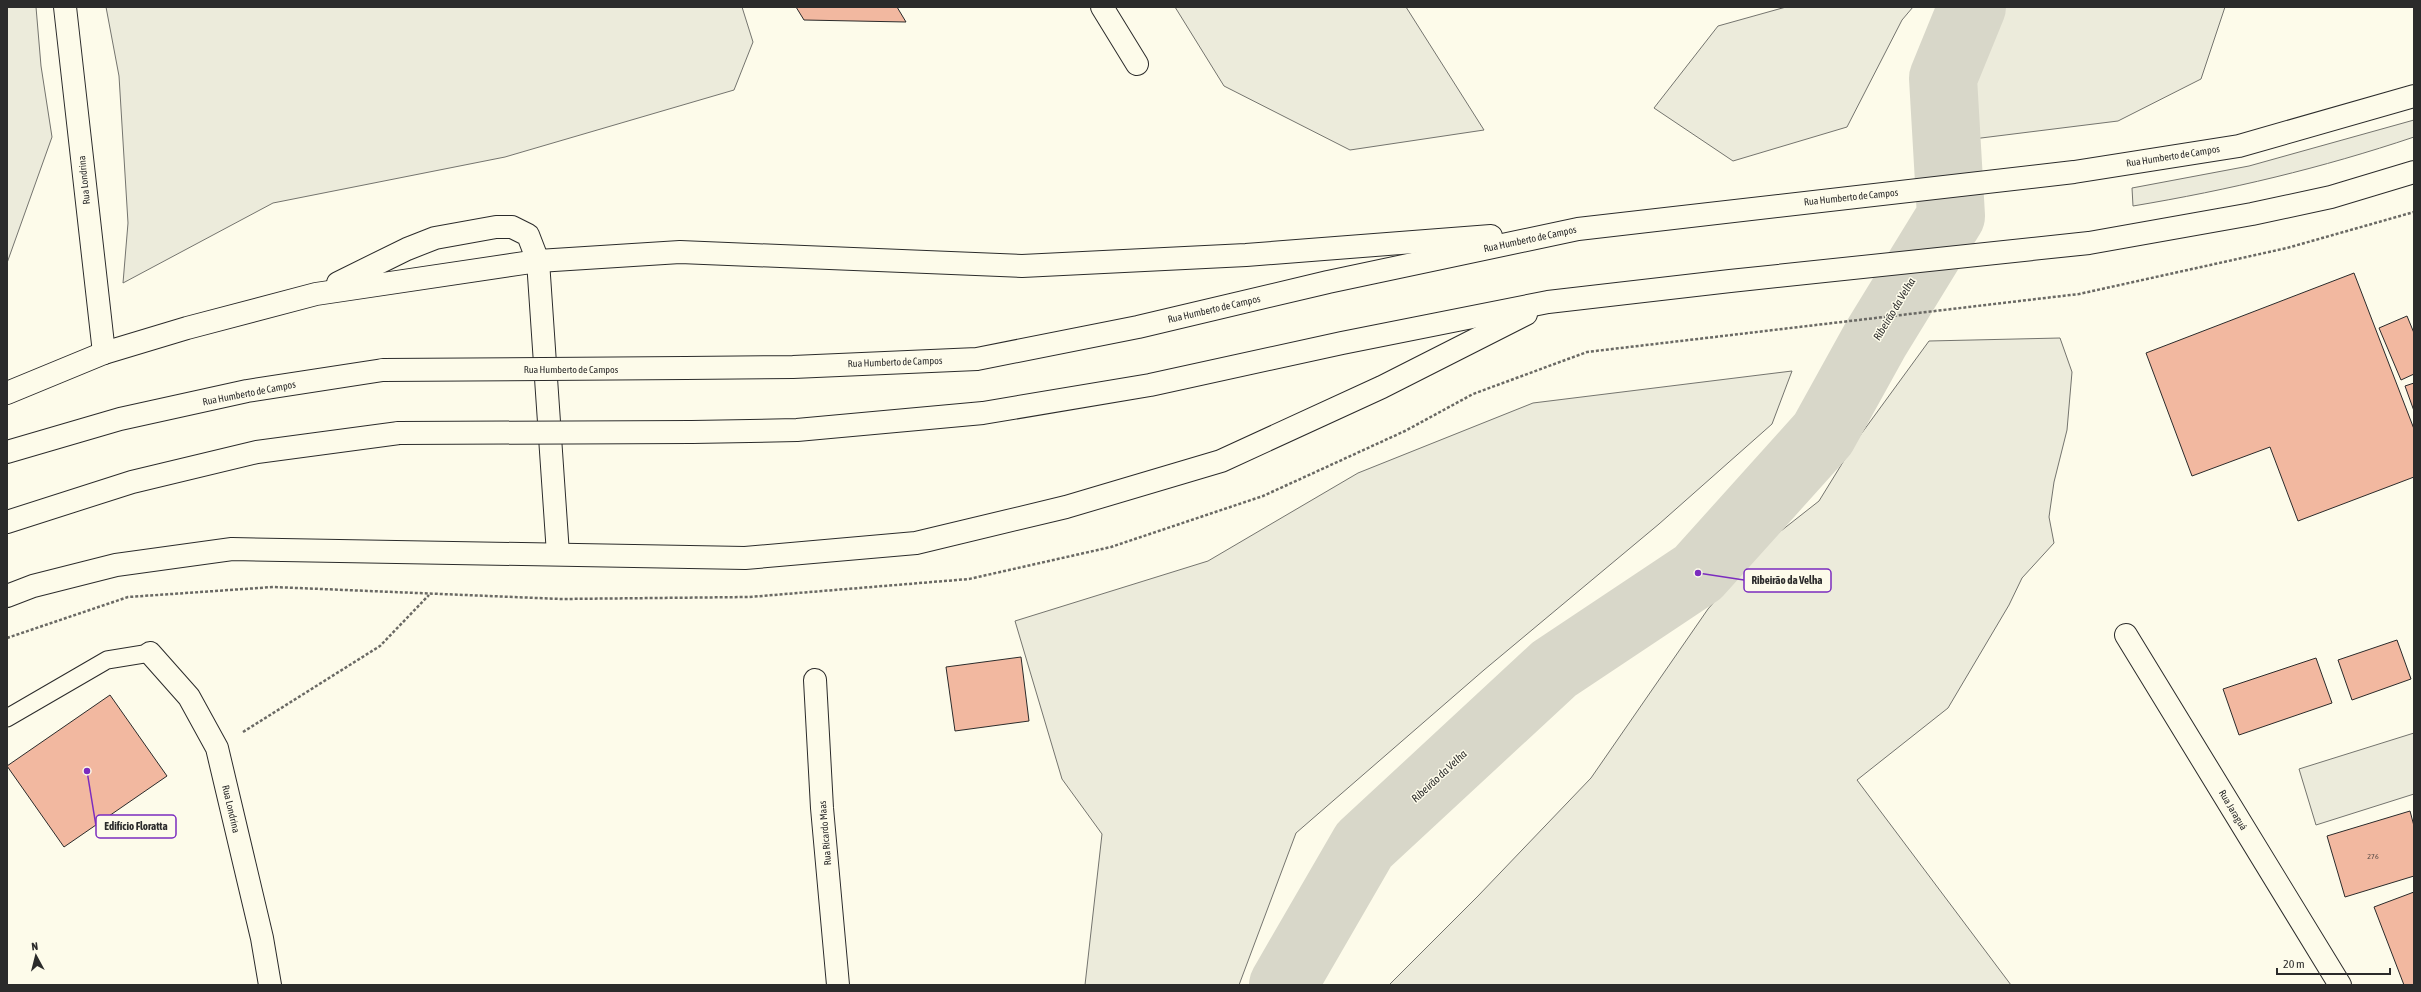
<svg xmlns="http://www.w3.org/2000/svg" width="2421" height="992" font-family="'Asap Condensed',sans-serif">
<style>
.green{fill:#ecebdb;stroke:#74746e}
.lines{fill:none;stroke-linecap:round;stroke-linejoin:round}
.river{stroke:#d8d7c9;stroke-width:68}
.building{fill:#f2b8a0;stroke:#2b2b2b}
.service-casing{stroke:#2b2b2b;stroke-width:19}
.minor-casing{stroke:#2b2b2b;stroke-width:24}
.primary-casing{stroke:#2b2b2b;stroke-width:24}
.path{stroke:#6a6964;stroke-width:2.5;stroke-dasharray:3 2;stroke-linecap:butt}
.service{stroke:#fdfbea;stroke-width:17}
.minor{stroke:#fdfbea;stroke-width:22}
.primary{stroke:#fdfbea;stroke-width:22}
.primary-bridge-casing{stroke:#2b2b2b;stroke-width:24;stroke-linecap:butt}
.primary-bridge{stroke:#fdfbea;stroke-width:22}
.labels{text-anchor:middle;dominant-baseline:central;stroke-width:3;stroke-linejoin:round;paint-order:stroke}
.number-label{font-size:8px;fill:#5d4e48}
.street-label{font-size:10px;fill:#2b2b2b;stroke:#fdfbea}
.water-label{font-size:11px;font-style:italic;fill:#2b2b2b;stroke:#fdfbea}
.leader{fill:none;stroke:#7b2cbf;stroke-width:1.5}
.callout-dot{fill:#7b2cbf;stroke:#fdfbea;stroke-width:1.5}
.callout{fill:#fdfbea;stroke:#7b2cbf;stroke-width:1.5}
.callout-label{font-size:11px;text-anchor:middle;font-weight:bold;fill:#2b2b2b}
</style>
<rect width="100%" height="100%" fill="#fdfbea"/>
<g class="green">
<path d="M7 7H36L41 66 52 137 7 263Z"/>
<path d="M106 7H742L753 42 734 90 505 157 273 203 123 283 128 223 119 76Z"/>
<path d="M1175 7H1406L1484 130 1350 150 1224 86Z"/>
<path d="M1786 7H1913L1902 20 1847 127 1733 161 1654 108 1718 26Z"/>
<path d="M2005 7H2225L2201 79 2118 121 1973 139 1969 108 1987 33Z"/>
<path d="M2414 120V137C2322 168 2229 190 2133 206L2132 188 2249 166Z"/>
<path d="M2060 338 2072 372 2067 430 2054 482 2049 517 2054 543 2022 578 2009 605 1948 708 1857 780 2011 985H1389L1478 896 1591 778 1708 609 1763 545 1819 501 1856 441 1929 341Z"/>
<path d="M1792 371 1772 424 1659 524 1484 670 1296 833 1239 985H1085L1102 834 1062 779 1015 621 1208 561 1358 473 1533 403Z"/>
<path d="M2414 733V794L2316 825 2299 769Z"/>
</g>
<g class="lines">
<path class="river" d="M1283 985 1364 845 1554 669 1698 573 1823 434 1875 340 1951 216 1943 78 1972 7"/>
</g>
<g class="building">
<path d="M796 7H897L906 22 804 20Z"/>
<path d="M2354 273 2414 429V477L2298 521 2270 447 2192 476 2146 353Z"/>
<path d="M2407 316 2414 333V374L2401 380 2379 328Z"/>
<path d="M2414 383V411L2405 386Z"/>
<path d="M2397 640 2411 679 2352 700 2338 660Z"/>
<path d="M1021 657 1029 721 955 731 946 667Z"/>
<path d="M2316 658 2332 703 2239 735 2223 689Z"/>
<path d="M110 695 167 776 64 847 7 766Z"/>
<path d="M2410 811 2414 826V876L2345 897 2327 836Z"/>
<path d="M2414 892V985H2404L2374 907Z"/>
</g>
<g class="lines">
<defs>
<path id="service" d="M7 718 107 660 150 653"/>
<g id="minor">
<path d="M65 7 104 353"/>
<path d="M1102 7 1137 64"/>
<path d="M2126 635 2340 985"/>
<path d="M150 653 189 697 217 748 262 938 270 985"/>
<path d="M815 680 822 808 838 985"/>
</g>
<g id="primary">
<path d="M338 283 407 249 435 238 496 227H512L528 235 538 261 558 554"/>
<path d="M685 368 793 367 977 359 1138 327 1328 282 1578 229 2074 172 2239 146 2414 96"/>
<path d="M7 393 104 353 187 328 316 294 538 261 680 252 1022 266 1246 255 1491 236"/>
<path d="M692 432 797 430 983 413 1150 385 1342 343 1548 302 1730 281 2089 243 2252 214 2331 197 2414 172"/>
<path d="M7 452 120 419 247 391 383 370"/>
<path d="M7 522 132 482 257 452 399 433"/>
<path d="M7 596 33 586 116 565 232 549 745 558 916 543 1066 507 1221 461 1382 387 1526 314"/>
</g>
</defs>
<use href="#service" class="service-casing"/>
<use href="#minor" class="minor-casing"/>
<use href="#primary" class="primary-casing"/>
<g class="path">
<path d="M7 638 128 597 273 587 561 599 749 597 969 579 1111 547 1263 496 1405 431 1473 394 1587 352 2079 294 2287 248 2414 212"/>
<path d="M243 732 380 646 429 595"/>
</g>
<use href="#service" class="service"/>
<use href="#minor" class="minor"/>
<use href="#primary" class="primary"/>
<defs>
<g id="primary-bridge">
<path d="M383 370 685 368"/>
<path d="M399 433 692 432"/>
</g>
</defs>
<use href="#primary-bridge" class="primary-bridge-casing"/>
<use href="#primary-bridge" class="primary-bridge"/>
</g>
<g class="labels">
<g class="number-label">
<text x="2373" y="856">276</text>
</g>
<g class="street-label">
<text transform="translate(2173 156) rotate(-9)">Rua Humberto de Campos</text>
<text transform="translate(84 180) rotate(-96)">Rua Londrina</text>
<text transform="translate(1851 197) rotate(-6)">Rua Humberto de Campos</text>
<text transform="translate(1530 239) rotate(-12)">Rua Humberto de Campos</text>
<text transform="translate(1214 309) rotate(-13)">Rua Humberto de Campos</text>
<text transform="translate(895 362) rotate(-2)">Rua Humberto de Campos</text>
<text x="571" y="369">Rua Humberto de Campos</text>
<text transform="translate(249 393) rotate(-11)">Rua Humberto de Campos</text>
<text transform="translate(231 809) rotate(77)">Rua Londrina</text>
<text transform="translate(2233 810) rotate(59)">Rua Jaraguá</text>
<text transform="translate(825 833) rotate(-95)">Rua Ricardo Maas</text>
</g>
<g class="water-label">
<text transform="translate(1894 309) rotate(-59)">Ribeirão da Velha</text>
<text transform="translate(1439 776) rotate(-43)">Ribeirão da Velha</text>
</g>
</g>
<path class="leader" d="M1698 573L1744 580M87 771L96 826"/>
<g class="callout-dot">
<circle cx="1698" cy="573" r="4"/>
<circle cx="87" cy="771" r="4"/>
</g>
<g class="callout">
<rect x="1744" y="569" width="87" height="23" rx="4"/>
<rect x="96" y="815" width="80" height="23" rx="4"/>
</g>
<g class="callout-label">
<text x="1787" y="584">Ribeirão da Velha</text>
<text x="136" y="830">Edifício Floratta</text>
</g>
<rect width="2421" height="992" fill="none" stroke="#2b2b2b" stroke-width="16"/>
<g transform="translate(36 956) rotate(353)" stroke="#fdfbea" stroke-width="3" paint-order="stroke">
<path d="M0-3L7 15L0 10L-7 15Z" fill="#2b2b2b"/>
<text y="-6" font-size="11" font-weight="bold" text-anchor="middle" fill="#2b2b2b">N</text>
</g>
<path d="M2277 968v6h113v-6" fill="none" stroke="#2b2b2b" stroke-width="2"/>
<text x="2283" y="968" font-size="12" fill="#2b2b2b" stroke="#fdfbea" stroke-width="3" paint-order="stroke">20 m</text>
</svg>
